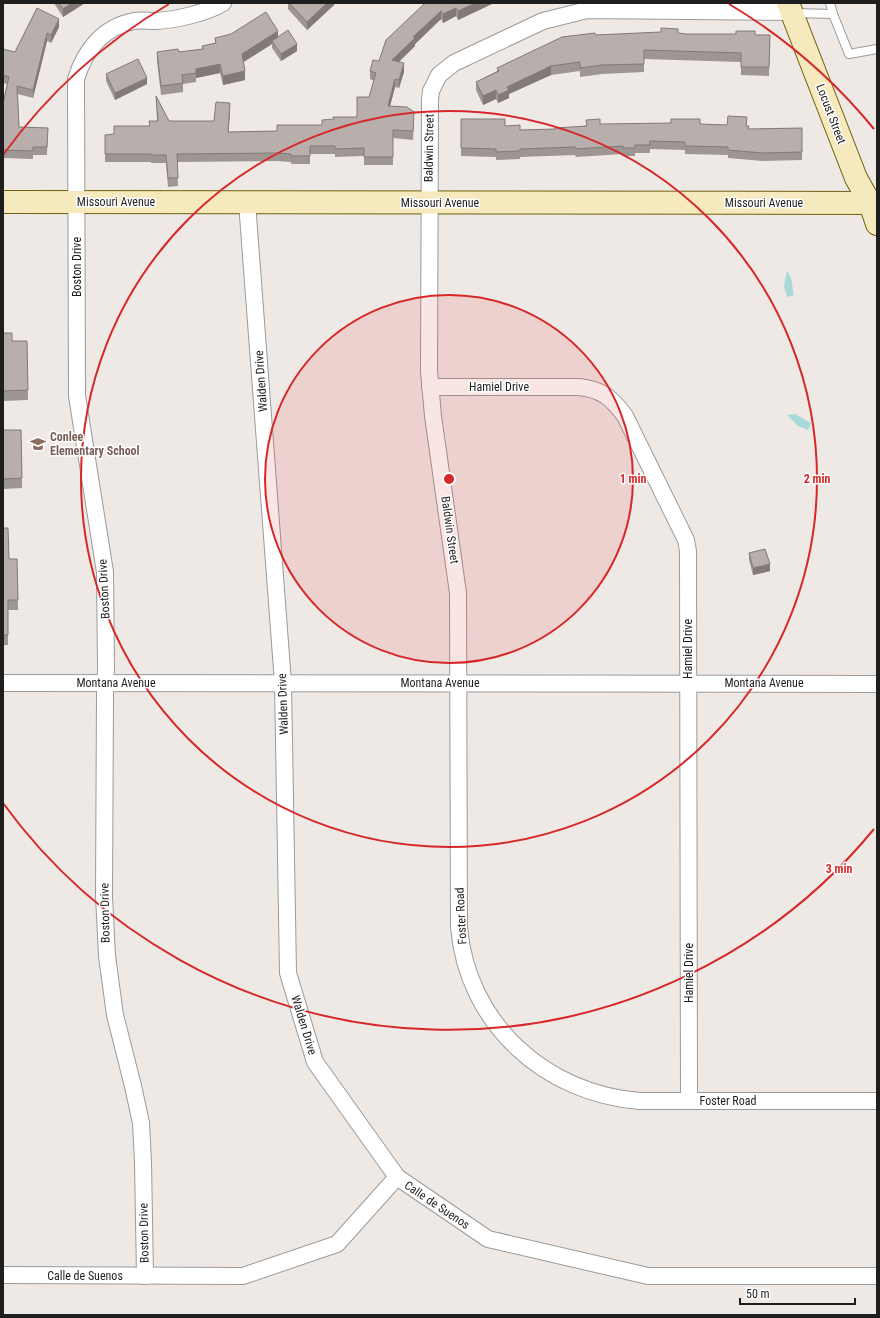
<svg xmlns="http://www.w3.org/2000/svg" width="880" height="1318" font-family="'Roboto Condensed',sans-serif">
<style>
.water{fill:#a9d9d8}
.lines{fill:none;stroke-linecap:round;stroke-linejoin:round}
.lane-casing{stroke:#9b9b9b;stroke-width:10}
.street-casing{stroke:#9b9b9b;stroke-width:18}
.secondary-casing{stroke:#6e600d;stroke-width:24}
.lane{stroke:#fff;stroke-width:8}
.street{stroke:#fff;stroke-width:16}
.secondary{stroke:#f5e9bd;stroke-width:22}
.wall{fill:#9e9693}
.shaded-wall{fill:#817a78}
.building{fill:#b8aeab;stroke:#817a78}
.ring{fill:none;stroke:#d62828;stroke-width:2}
.labels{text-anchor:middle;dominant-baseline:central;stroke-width:3;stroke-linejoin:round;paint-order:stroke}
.street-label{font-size:12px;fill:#1e1e1e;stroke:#fff}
.education-label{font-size:12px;font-weight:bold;fill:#785e54;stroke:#fff;text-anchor:start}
.centre{fill:#d62828;stroke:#fff;stroke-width:2}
.ring-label{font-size:12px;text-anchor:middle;font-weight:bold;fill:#d62828;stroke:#fff;stroke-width:3;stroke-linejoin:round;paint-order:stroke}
</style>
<rect width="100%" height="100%" fill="#efe9e5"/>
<g class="water">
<path d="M787 271C794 280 791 284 794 295L787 297 784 286Z"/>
<path d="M795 414 811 423 808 430 798 426 787 415Z"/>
</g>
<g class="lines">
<defs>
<g id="lane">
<path d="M794 13 833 14 830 3"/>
<path d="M833 14 849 54 877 49"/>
</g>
<g id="street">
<path d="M791 12 587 10 543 21 454 63 439 75 431 91 430 100 429 371 433 416 458 593 459 927C467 1023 545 1094 640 1101H877"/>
<path d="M247 202 283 683 288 973 315 1062 397 1177"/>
<path d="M430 387H579C601 389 612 398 625 416L686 540 688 551 689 1101"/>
<path d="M3 683 877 684"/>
<path d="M3 1275 243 1276 337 1244 397 1177 488 1239 648 1276H877"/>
<path d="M145 1276 143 1162 141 1123 133 1086 115 1015 107 956 104 896 105 695 106 668 105 572 77 396 76 79C85 50 103 27 134 21 141 20 148 21 155 21 176 20 206 13 223 3"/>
</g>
<g id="secondary">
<path d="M788 3 856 178 870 203 877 224"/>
<path d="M3 202 877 203"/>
</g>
</defs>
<use href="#lane" class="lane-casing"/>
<use href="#street" class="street-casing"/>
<use href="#secondary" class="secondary-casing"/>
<use href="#lane" class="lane"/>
<use href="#street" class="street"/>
<use href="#secondary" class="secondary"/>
</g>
<g class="wall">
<path d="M54 3H85L63 17Z"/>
<path d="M288 3H334V5L307 30 288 9Z"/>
<path d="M425 3H494L458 20 456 16 443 23 441 19 415 44V46L399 62 404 72 399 88 395 87 390 106 414 120 413 140 393 138V165H364V156L335 157V154H310V164H291V162L277 161 177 162 178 186 168 187 166 163H151V162H105V135L114 134 149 126 157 121 156 96 169 121H214L230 111 228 132 277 131 322 125 333 119 357 117 369 97 374 81 370 79V71L379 61Z"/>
<path d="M37 8 59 27 51 43 47 41 33 98 18 94 19 127 48 128 47 155H33V159L3 158V103L7 84 3 83V49L15 52Z"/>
<path d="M678 33 686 34 770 35 769 76 741 75V62L644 59V72L602 74 580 77V71L551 75 509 94V98L498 103 496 99 483 105 476 90V82L497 71V68L595 35Z"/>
<path d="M278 37 297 51 281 61 272 48V44L243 62 245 80 223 85 220 73 196 78V82L183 84V92L161 95 157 61V52H179L202 49V46L215 44V38Z"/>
<path d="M106 74 147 84 115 100 106 81Z"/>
<path d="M461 119 505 126 520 130 555 129 600 124H700L727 125 747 126 749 129 802 128V160L763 161 728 158V155L685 154V150L650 149V153H635V156H623V154L576 157 575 155 520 157V159L496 160V157L461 156Z"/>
<path d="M3 333 12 341H27L28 400 3 401Z"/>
<path d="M3 430H21L22 488 3 489Z"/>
<path d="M3 528 9 559H17L18 610H8V645H3Z"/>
<path d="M749 553 770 571 753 575 749 560Z"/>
</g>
<g class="shaded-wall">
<path d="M72 3H85L63 17V9Z"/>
<path d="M327 3H334V5L307 30V22Z"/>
<path d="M476 3H494L458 20V11Z"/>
<path d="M456 8V16L443 23V14Z"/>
<path d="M441 11V19L415 44V46L392 68V60L413 37Z"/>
<path d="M59 19V27L51 43V35Z"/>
<path d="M278 31V40L272 41V44L242 63V54Z"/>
<path d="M47 33V41L33 98V90Z"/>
<path d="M297 44V51L281 61V54Z"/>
<path d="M404 63V72L399 88V80Z"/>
<path d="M220 64V73L196 78V69Z"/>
<path d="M551 66V75L509 94V98L498 103V95L507 87Z"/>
<path d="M245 71V80L223 85V76Z"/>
<path d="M147 78V84L115 100V93Z"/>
<path d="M395 79V87L388 114V106Z"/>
<path d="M496 90V99L483 105V96Z"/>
<path d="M230 103V111L228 141V132Z"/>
<path d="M770 564V571L753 575V568Z"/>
</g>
<g class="building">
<path d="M59 3H72L63 9Z"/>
<path d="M289 3H327L307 22Z"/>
<path d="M425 3H476L458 11 456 8 443 14 441 11 413 37 415 38 392 60 404 63 399 80 395 79 388 106 407 107 414 112 413 131 393 130V157H364V148L335 149V146H310V156H291V154L277 153 177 154 178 178H168L166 155H151V154H105V135L114 134V126H150L149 121H158L156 96 169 121H214L216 102 230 103 228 132 277 131V125H322V120L334 119 333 117H357V97H369L376 73 370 71 373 60 379 61 386 40Z"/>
<path d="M37 8 59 19 51 35 47 33 33 90 17 86 19 127 48 128 47 147H33V151L3 150V103L9 77 3 75V49L15 52Z"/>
<path d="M266 12 278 31 242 54 245 71 223 76 220 64 196 69V73L182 75 183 83 161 86 157 52 178 49 179 52 203 49 202 46 216 43 215 38 231 34Z"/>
<path d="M661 28 678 29V33L686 34H736V31H755V35H770L769 67H741V53L644 50V64L602 65 580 68V62L551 66 507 87 509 90 498 95 496 90 483 96 476 82 499 71 497 68 562 37 595 33V35L661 32Z"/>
<path d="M288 30 297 44 281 54 272 41Z"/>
<path d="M138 59 147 78 115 93 106 74Z"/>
<path d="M728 116 747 117 746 126H749L748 129 802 128V152L763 153 728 150V147L685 146V142L650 141V145H635V148H623V146L576 149 575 147 520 149V151L496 152V149L461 148V119H505V126L520 125V130L555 129V128L587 126 586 120 600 119V124L671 123V119H700V124L727 125Z"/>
<path d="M3 333H12V341H27L28 390 3 391Z"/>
<path d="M3 430H21L22 478 3 479Z"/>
<path d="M3 528H8L9 559H17L18 600H8V635H3Z"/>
<path d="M765 549 770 564 753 568 749 553Z"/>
</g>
<circle cx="449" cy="479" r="184" fill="#d62828" fill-opacity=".12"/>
<g class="ring">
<circle cx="449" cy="479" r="184"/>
<circle cx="449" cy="479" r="368"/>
<path d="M874 829A551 551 0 0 1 3 803M3 155A551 551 0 0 1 169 4M729 4A551 551 0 0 1 874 129"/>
</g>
<defs>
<symbol id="school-bare" viewBox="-9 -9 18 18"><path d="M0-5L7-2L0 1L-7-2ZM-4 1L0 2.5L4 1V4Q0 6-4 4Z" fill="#8d6e63" stroke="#fff" stroke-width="2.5" paint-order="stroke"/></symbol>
</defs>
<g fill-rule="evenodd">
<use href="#school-bare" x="27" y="433" width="22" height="22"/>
</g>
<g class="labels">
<g class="street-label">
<text transform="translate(831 114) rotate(69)">Locust Street</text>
<text transform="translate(429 148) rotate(-89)">Baldwin Street</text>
<text x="116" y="202">Missouri Avenue</text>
<text x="440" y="203">Missouri Avenue</text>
<text x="764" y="203">Missouri Avenue</text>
<text transform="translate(77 267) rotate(-90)">Boston Drive</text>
<text transform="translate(261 381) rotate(-94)">Walden Drive</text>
<text x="499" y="387">Hamiel Drive</text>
<text transform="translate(450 530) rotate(82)">Baldwin Street</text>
<text transform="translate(104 589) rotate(-93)">Boston Drive</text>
<text transform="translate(688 649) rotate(-90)">Hamiel Drive</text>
<text x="116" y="683">Montana Avenue</text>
<text x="440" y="683">Montana Avenue</text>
<text x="764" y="683">Montana Avenue</text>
<text transform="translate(283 704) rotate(-92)">Walden Drive</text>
<text transform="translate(105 913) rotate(-91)">Boston Drive</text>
<text transform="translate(461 916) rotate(-93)">Foster Road</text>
<text transform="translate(689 973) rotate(-90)">Hamiel Drive</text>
<text transform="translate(304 1025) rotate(73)">Walden Drive</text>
<text x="728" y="1101">Foster Road</text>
<text transform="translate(437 1205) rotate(34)">Calle de Suenos</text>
<text transform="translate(144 1233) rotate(-91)">Boston Drive</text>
<text x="85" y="1276">Calle de Suenos</text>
</g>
<g class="education-label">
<text x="50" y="437">Conlee<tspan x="50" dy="14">Elementary School</tspan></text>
</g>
</g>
<circle cx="449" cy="479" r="6" class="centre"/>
<g class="ring-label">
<text x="633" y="483">1 min</text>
<text x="817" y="483">2 min</text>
<text x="839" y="873">3 min</text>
</g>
<rect width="880" height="1318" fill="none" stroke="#1e1e1e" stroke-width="8"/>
<path d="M740 1298v6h115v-6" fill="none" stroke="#1e1e1e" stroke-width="2"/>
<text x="746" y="1298" font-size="12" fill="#1e1e1e" stroke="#ffffff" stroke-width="3" paint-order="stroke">50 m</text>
</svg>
